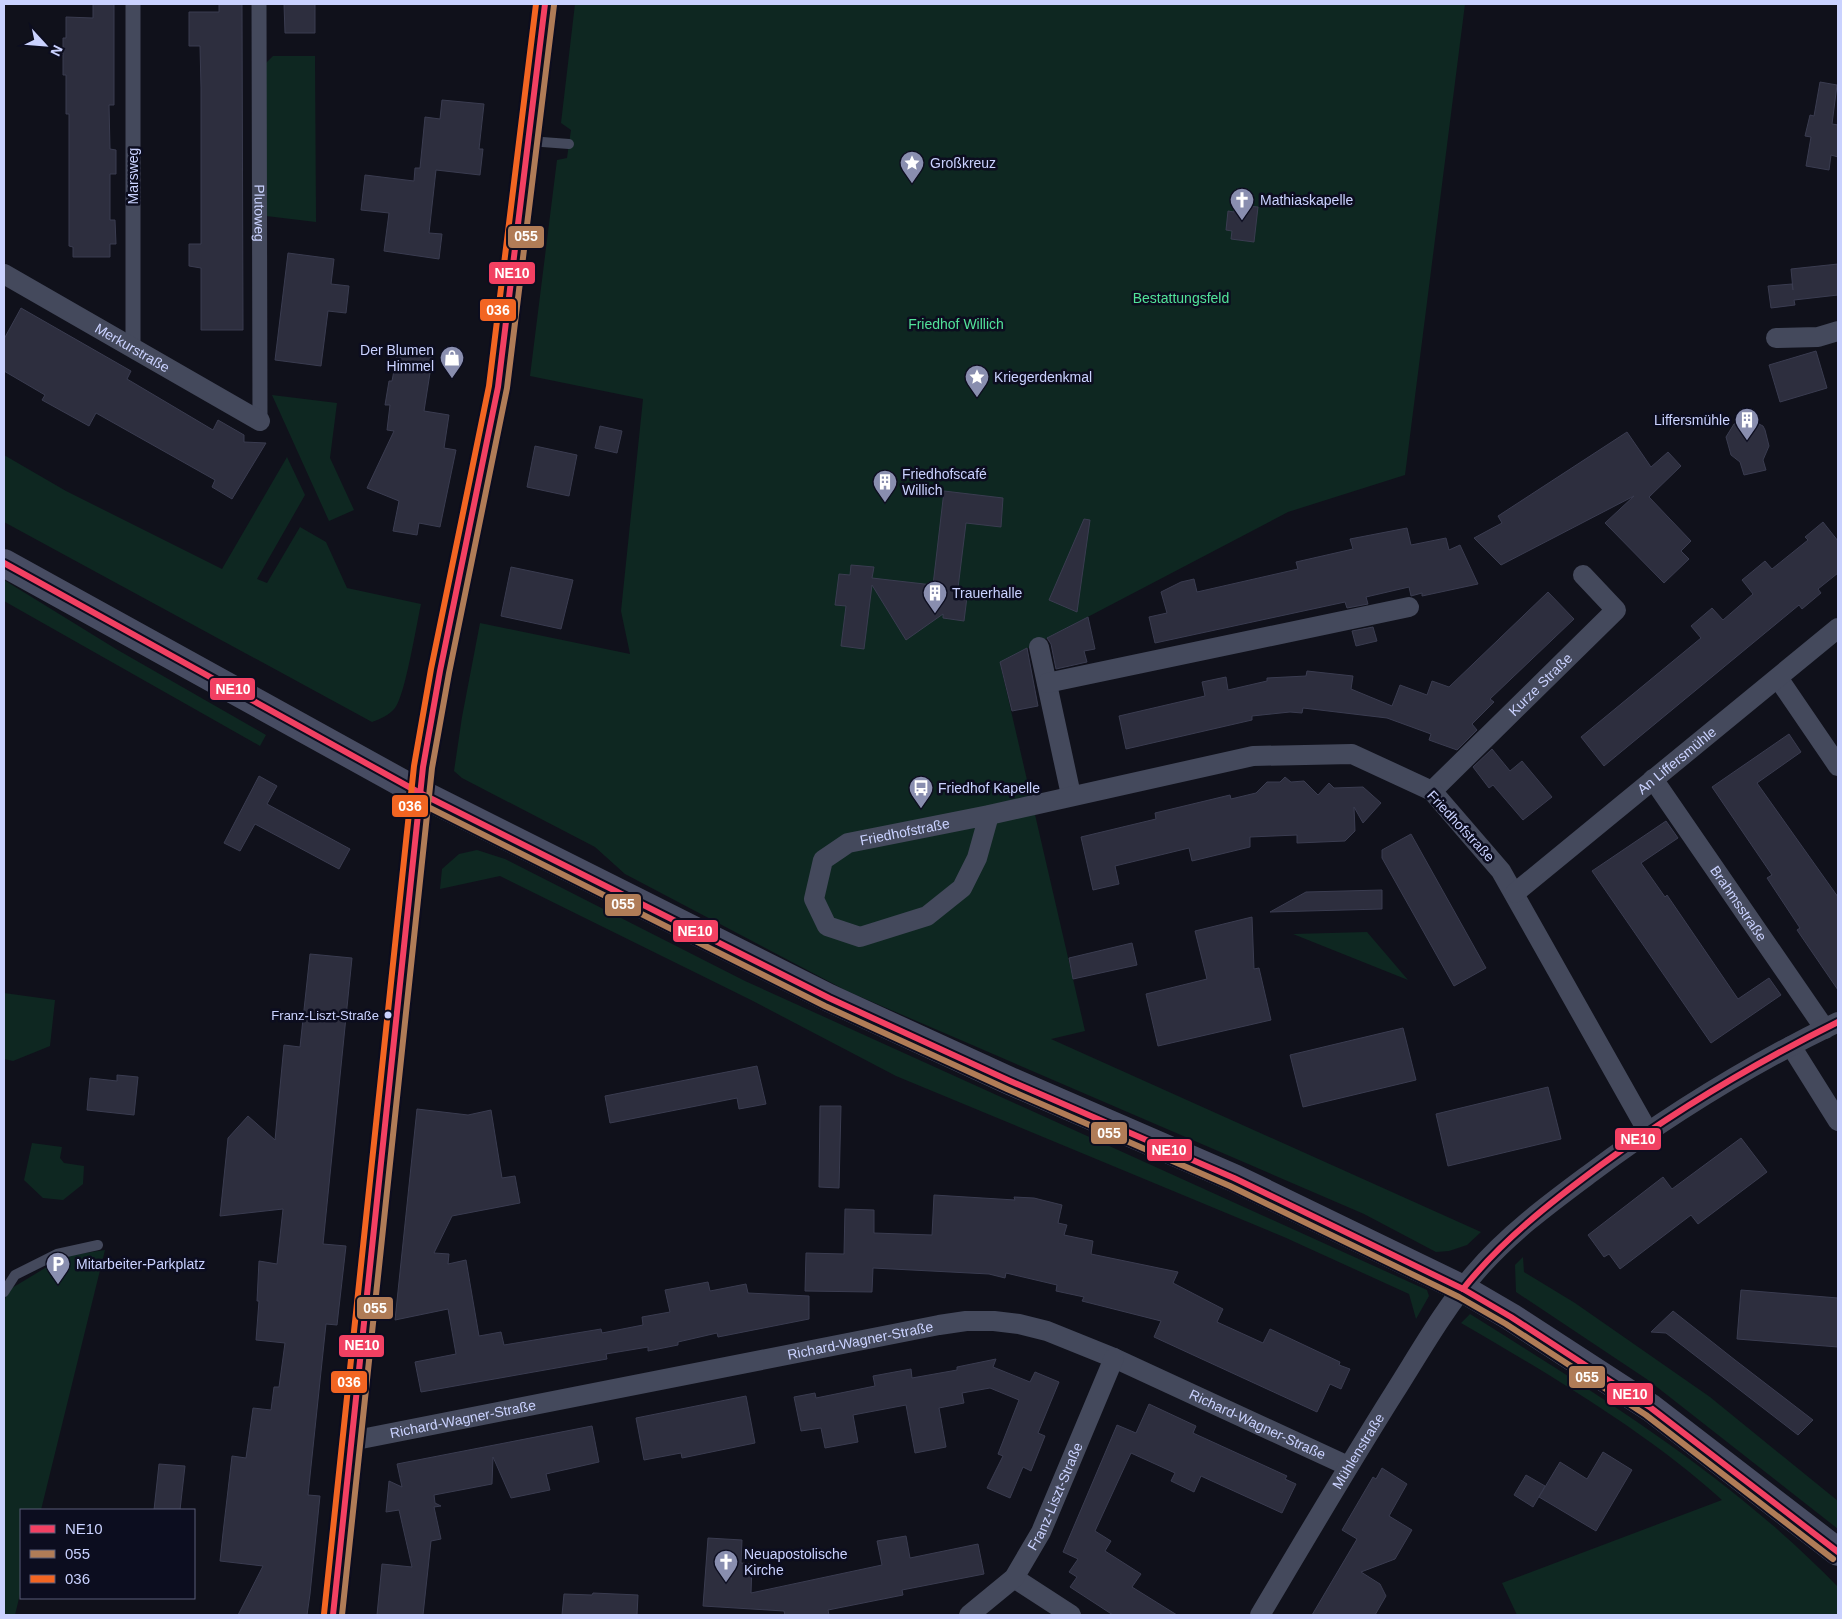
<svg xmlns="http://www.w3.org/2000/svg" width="1842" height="1619" font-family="Helvetica,sans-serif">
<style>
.green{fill:#0e2721}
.building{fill:#2d2e3e;stroke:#3a3c50}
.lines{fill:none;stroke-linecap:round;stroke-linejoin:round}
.service{stroke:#44495c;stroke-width:10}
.pedestrian{stroke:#44495c;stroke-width:15}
.minor{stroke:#44495c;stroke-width:20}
.secondary{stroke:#474c62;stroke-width:28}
.bus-1-casing{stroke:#0c0d1f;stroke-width:10}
.bus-2-casing{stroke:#0c0d1f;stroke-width:10}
.bus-3-casing{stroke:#0c0d1f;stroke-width:10}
.bus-1{stroke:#f24062;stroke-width:6}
.bus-2{stroke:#b07c57;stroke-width:6}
.bus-3{stroke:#f26522;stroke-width:6}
.bus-dot{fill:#cad2ff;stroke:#0c0d1f;stroke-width:2}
.labels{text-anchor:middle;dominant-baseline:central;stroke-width:5;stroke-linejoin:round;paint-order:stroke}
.bus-label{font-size:13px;fill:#cad2ff;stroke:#0c0d1f;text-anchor:end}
.poi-label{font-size:14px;fill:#cad2ff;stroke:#0c0d1f;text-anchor:start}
.street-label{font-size:14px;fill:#cad2ff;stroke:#0c0d1f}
.park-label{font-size:14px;fill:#52e399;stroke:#0c0d1f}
.line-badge{stroke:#0c0d1f;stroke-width:2}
.badge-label{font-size:14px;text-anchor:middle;font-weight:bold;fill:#fff}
</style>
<rect width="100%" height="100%" fill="#10111b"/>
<g class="green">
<path d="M575 4H1465L1405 475 1288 512 1000 663 1085 1031 1051 1039 1481 1232 1467 1245 1449 1251 1436 1252 1364 1214 847 991 625 874 595 847 462 778 454 771 462 717 480 623 630 654 621 611 643 399 530 376 557 160 567 158 571 130 561 123Z"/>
<path d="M273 56H315L316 222 266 216 265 64Z"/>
<path d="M272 395 337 403 330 458 354 510 329 521Z"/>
<path d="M4 455 66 491 222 569 287 457 305 495 257 579 267 583 300 527 326 542 347 588 421 604C417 622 405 697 395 708 389 715 381 719 372 722L4 522Z"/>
<path d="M4 580 116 649 266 735 260 746 4 601Z"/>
<path d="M477 850 505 859 745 981 1427 1290 1429 1296 1416 1319 1409 1294 1284 1237 896 1076 751 1000 500 876 440 889 442 869 459 854Z"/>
<path d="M1367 932 1408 980 1293 934Z"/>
<path d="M4 993 55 1000 50 1046 13 1061 4 1059Z"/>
<path d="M32 1143 62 1147 60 1158 64 1163 84 1166 83 1184 63 1200 43 1198 24 1180Z"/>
<path d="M105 1250 41 1510H21V1590L15 1615H4V1305L7 1291 65 1256Z"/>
<path d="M1523 1257 1524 1272 1575 1303 1710 1397 1838 1501V1529L1648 1380 1516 1292 1515 1265Z"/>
<path d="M1470 1314C1599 1395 1732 1477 1838 1587V1615H1517L1502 1583 1722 1500C1647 1432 1549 1374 1461 1323Z"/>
</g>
<g class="building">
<path d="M93 4H114V105H109L110 149 116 150V174H110V220H115L116 244H110V257H73V247L69 246V114H66V75H63V38H66V17L93 18Z"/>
<path d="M219 4H242L243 330H201V268L189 266V244H201V88L200 46H189V12H219Z"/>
<path d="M284 4H315V33H285Z"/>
<path d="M1820 82 1837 85 1832 124 1838 125V157L1831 155 1829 170 1806 166 1811 137 1805 136 1810 115 1814 116Z"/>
<path d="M442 100 484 104 479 149H483L480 175 436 170 429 233 442 234 439 259 384 251 389 213 361 210 365 175 414 181 415 168H420L425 117 440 119Z"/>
<path d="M1235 205 1258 207 1254 242 1231 239 1232 231 1226 230 1228 211 1234 212Z"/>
<path d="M288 253 334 259 331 284 349 286 346 313 328 311 321 366 275 360Z"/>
<path d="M1838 264V295L1794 300 1795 305 1771 308 1768 286 1792 284 1793 290 1791 269Z"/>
<path d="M21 308 131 371 127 379 213 430 218 420 244 435V442L266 443 232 499 212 487 215 480 96 413 89 426 42 400 45 395 4 371V339Z"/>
<path d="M398 349 433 354 424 411 449 415 444 448 456 450 440 527 419 523 417 535 393 531 399 501 367 488 394 431 387 430 390 405H385L389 381H392Z"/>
<path d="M1816 351 1827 388 1780 402 1769 365Z"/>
<path d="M1751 420 1763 426 1765 430 1769 446 1763 460 1766 470 1744 475 1740 462 1731 455 1726 437 1734 424Z"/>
<path d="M600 426 622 431 617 453 595 448Z"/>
<path d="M1627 432 1651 467 1668 452 1681 466 1649 497 1691 541 1681 551 1689 559 1664 583 1605 523 1634 496 1501 565 1474 538 1502 523 1498 516Z"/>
<path d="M535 446 577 455 569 496 527 487Z"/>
<path d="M944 491 1003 498 1001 527 966 523 958 588 976 590 967 597 964 621 943 618V614L906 640 872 585 864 649 841 646 846 606 835 605 839 574 850 575 851 565 874 567 872 578 933 585Z"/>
<path d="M1084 519 1090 520 1077 612 1049 600Z"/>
<path d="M1823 522 1838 541V573L1818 589 1821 593 1802 609 1799 605 1604 766 1581 737 1701 638 1691 626 1712 608 1723 620 1753 594 1742 580 1765 561 1772 569 1808 540 1805 537Z"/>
<path d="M1407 528 1411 545 1446 538 1449 550 1460 545 1478 584 1422 596V593L1411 596 1409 587 1366 597 1368 604 1347 608 1345 602 1155 643 1149 617 1167 613 1161 592 1181 582 1194 579 1197 592 1298 569 1296 562 1353 549 1350 539Z"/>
<path d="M511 567 573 580 561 629 501 616Z"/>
<path d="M1548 592 1574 619 1490 699 1494 702 1472 724 1477 730 1457 750 1429 740 1431 734 1387 718 1303 708 1302 713 1290 712 1252 716V720L1126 749 1119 716 1205 696 1202 682 1226 677 1228 690 1267 681V678L1306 676 1307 671 1353 676 1351 689 1392 706 1400 685 1427 695 1432 681 1449 687Z"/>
<path d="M1088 617 1095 649 1084 651 1087 662 1056 669 1051 644 1047 638Z"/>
<path d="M1373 627 1377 641 1356 646 1352 631Z"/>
<path d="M1027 648 1038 706 1012 711 1000 662Z"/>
<path d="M1789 734 1801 752 1757 783 1838 897V990L1797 930 1800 928 1767 878 1772 875 1712 787Z"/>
<path d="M1492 749 1510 771 1522 761 1552 797 1523 820 1493 785 1489 788 1473 767Z"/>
<path d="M259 776 277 786 267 804 350 849 339 869 255 824 240 851 224 843Z"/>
<path d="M1285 777 1291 782 1304 781 1318 795 1329 783 1334 788 1363 787 1381 803 1363 823 1354 807 1355 831 1345 841 1297 843V835L1250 837V847L1192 861 1189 848 1115 866 1119 884 1093 890 1081 837 1156 819 1155 813 1230 795 1231 799 1256 793 1267 782H1280Z"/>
<path d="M1666 821 1678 838 1641 863 1665 897 1667 895 1738 999 1769 978 1781 995 1711 1043 1592 871Z"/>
<path d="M1411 834 1486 968 1454 986 1382 858V850Z"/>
<path d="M1382 890V909L1270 912 1306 892Z"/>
<path d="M1252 917 1254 969 1259 968 1271 1020 1158 1046 1146 994 1207 979 1195 931Z"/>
<path d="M1132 943 1137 965 1073 979 1069 958Z"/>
<path d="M310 954 352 958 323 1244 346 1246 337 1325 326 1324 308 1495 320 1496 310 1594 307 1615H238L263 1566 220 1561 223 1533 232 1456 246 1458 253 1408 271 1410 274 1387H279L285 1343 256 1340 259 1301H257L259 1261 277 1264 283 1209 220 1216 228 1138 248 1116 275 1140 284 1045 300 1047Z"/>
<path d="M1403 1028 1416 1080 1303 1107 1290 1055Z"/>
<path d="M757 1066 766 1104 739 1109 737 1098 610 1123 605 1096Z"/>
<path d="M117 1075 138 1077 134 1115 87 1110 90 1078 117 1081Z"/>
<path d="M1548 1087 1561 1139 1448 1166 1436 1114Z"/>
<path d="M820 1106H841L839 1188 819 1187Z"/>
<path d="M417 1109 468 1115 491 1110 502 1178 515 1176 520 1203 452 1216 434 1253 449 1254 448 1264 466 1260 479 1336 501 1332 504 1345 601 1329 602 1333 643 1325 642 1317 670 1312 665 1290 708 1282 710 1291 746 1284 748 1293 809 1296V1319L718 1337 717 1333 678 1342V1345L648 1351V1347L606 1354 607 1359 421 1392 415 1362 456 1354 448 1309 395 1320Z"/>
<path d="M1741 1138 1767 1172 1698 1224 1691 1215 1620 1269 1609 1254 1604 1257 1588 1235 1663 1177 1672 1189Z"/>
<path d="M934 1195 1015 1200 1014 1197 1034 1198 1062 1205 1058 1223 1067 1225 1064 1235 1093 1241 1091 1254 1178 1272 1173 1283 1223 1309 1217 1322 1263 1343 1270 1329 1340 1362 1339 1365 1350 1369 1341 1389 1330 1384 1317 1412 1154 1337 1161 1321 1082 1301 1084 1297 1056 1291 1057 1285 1006 1273 1005 1278 989 1274 873 1268 872 1292 805 1291 806 1253 844 1254 845 1209 874 1210V1233L932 1235Z"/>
<path d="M1741 1290 1838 1298V1347L1737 1339Z"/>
<path d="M1673 1311 1735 1360 1813 1420 1798 1435 1666 1333 1651 1332Z"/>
<path d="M996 1359 993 1367 1030 1382 1035 1372 1059 1382 1038 1433 1045 1436 1031 1471 1023 1467 1010 1498 987 1488 1003 1456 998 1454 1019 1400 990 1388 962 1393 964 1403 939 1408 946 1447 915 1453 906 1405 853 1415 858 1442 825 1448 821 1428 801 1431 794 1397 815 1393 816 1398 875 1386 873 1376 911 1369 912 1378 957 1370V1367Z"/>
<path d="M746 1396 755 1443 682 1458 681 1453 644 1460 636 1418Z"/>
<path d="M1149 1404 1196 1426 1193 1433 1287 1476 1285 1479 1296 1484 1282 1513 1201 1476 1194 1492 1171 1481 1175 1473 1131 1453 1095 1531 1111 1541 1105 1551 1141 1574 1132 1587 1177 1615H1113L1070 1587 1077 1577 1069 1572 1078 1559 1063 1552 1117 1425 1136 1433Z"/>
<path d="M592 1426 599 1462 546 1474 550 1490 511 1498 493 1457 492 1484 434 1495 435 1503 441 1506 434 1507 441 1539 431 1541 423 1615H377L382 1564 412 1567 399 1510 386 1512 389 1481 402 1487 397 1464Z"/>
<path d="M1603 1452 1632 1470 1596 1531 1539 1497 1560 1462 1587 1479Z"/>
<path d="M159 1464 185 1466 180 1510H154Z"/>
<path d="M1382 1468 1407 1484 1389 1516 1412 1530 1395 1559 1361 1572 1380 1584 1386 1596 1375 1615H1312L1357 1539 1342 1530 1373 1477 1376 1479Z"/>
<path d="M1526 1475 1545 1486 1533 1507 1514 1495Z"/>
<path d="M906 1536 910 1558 978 1544 984 1574 902 1590 903 1595 828 1610 829 1615H785L784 1611 703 1606 708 1538 742 1540 741 1563 752 1564 751 1593 882 1565 877 1541Z"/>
<path d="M593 1593 638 1595 637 1615H562L564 1594 592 1595Z"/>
</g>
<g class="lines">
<g class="service">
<path d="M529 141 569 144"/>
<path d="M4 1292 15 1275 57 1254 98 1245"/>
</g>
<g class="pedestrian">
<path id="s1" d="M259 4 260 421"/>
<path d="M133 348V4"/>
</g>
<g class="minor">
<path id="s2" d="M4 274 260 421"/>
<path d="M1776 338 1818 337 1838 331"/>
<path d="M1039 647 1071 795"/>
<path d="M1778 678 1838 766"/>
<path d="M1047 683 1409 607"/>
<path id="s3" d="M1653 779 1825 1029"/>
<path id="s4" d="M1432 791 1616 610 1583 575"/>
<path id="s5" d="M989 815 977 858 962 888 927 916 860 937 827 926 814 899 823 860 848 843 989 815 1253 756 1352 754 1432 791 1501 871 1647 1130"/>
<path id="s6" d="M1515 893 1838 628"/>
<path d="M1791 1046 1838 1121"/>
<path id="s7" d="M351 1441 939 1325 966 1321H994L1019 1324 1047 1331 1114 1358 1348 1466"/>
<path d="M1014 1578 1071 1615"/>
<path d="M333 1615 423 767 440 671 498 387 545 4"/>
<path id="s8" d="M969 1615 1014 1578 1041 1532 1114 1358"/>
<path id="s9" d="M1260 1615C1304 1541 1348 1466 1394 1393 1420 1352 1444 1309 1475 1273 1507 1235 1549 1204 1588 1175 1667 1116 1749 1065 1838 1022"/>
</g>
<path class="secondary" d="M4 563 420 793 829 998 1010 1081 1234 1178 1463 1289 1511 1317 1651 1408 1838 1552"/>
<defs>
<g id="bus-1">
<path d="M4 563 420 793 829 998 1010 1081 1234 1178 1463 1289 1511 1317 1651 1408 1838 1552"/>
<path d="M1463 1289C1502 1240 1551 1202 1601 1165 1676 1110 1755 1063 1838 1022"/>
<path d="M333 1615 423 767 440 671 498 387 545 4"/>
</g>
<g id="bus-2">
<path d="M416 801 825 1006 1007 1089 1230 1186 1459 1297 1506 1324 1646 1415 1833 1559"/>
<path d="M342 1615 432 768 449 673 507 388 554 5"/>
</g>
<path id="bus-3" d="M324 1614 414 766 431 669 489 386 536 4"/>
</defs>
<use href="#bus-1" class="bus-1-casing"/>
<use href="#bus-2" class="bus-2-casing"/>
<use href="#bus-3" class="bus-3-casing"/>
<use href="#bus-1" class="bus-1"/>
<use href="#bus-2" class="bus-2"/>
<use href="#bus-3" class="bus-3"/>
</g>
<defs>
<symbol id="sight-pin" viewBox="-11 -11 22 30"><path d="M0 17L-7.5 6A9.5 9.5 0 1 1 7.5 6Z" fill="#898eaf" stroke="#0c0d1f"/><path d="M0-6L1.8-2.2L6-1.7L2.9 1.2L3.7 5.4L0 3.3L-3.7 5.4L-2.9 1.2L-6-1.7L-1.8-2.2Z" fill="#fff"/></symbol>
<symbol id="church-pin" viewBox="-11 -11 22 30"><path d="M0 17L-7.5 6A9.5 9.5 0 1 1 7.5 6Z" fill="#898eaf" stroke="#0c0d1f"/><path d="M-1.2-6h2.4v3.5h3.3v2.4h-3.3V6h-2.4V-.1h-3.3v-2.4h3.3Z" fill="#fff"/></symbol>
<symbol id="shop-pin" viewBox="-11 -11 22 30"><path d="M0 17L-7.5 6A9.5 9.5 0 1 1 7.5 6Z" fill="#898eaf" stroke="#0c0d1f"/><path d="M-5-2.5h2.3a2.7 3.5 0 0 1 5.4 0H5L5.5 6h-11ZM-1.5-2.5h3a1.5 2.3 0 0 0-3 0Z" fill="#fff"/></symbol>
<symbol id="building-pin" viewBox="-11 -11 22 30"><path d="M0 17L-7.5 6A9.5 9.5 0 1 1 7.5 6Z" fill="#898eaf" stroke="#0c0d1f"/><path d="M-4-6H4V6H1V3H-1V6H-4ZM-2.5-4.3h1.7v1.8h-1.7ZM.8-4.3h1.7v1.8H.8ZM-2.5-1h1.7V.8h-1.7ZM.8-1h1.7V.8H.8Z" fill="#fff"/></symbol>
<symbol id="bus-pin" viewBox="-11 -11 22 30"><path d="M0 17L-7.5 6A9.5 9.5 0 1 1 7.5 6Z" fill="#898eaf" stroke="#0c0d1f"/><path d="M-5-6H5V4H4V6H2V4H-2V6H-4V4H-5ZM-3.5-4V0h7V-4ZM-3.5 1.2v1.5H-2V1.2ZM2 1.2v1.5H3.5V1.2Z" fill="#fff"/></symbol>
<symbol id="parking-pin" viewBox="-11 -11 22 30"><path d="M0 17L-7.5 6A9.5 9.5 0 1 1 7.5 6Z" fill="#898eaf" stroke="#0c0d1f"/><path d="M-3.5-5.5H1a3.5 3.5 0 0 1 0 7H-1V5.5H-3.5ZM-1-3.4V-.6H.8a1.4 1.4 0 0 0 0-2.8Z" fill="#fff"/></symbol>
</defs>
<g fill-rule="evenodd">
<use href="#sight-pin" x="898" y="149" width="28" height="38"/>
<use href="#church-pin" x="1228" y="186" width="28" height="38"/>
<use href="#shop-pin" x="438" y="344" width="28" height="38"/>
<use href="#sight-pin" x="963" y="363" width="28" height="38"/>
<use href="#building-pin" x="1733" y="406" width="28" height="38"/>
<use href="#building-pin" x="871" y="468" width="28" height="38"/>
<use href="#building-pin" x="921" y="579" width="28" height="38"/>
<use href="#bus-pin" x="907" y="774" width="28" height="38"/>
<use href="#parking-pin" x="44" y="1250" width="28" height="38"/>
<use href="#church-pin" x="712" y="1548" width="28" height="38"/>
</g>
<circle class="bus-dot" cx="388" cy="1015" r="4.5"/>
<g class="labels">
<g class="bus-label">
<text x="379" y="1015">Franz-Liszt-Straße</text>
</g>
<g class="poi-label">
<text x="930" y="163">Großkreuz</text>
<text x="1260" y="200">Mathiaskapelle</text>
<text x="434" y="350" text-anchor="end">Der Blumen<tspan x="434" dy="16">Himmel</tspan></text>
<text x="994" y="377">Kriegerdenkmal</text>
<text x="1730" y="420" text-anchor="end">Liffersmühle</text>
<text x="902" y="474">Friedhofscafé<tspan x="902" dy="16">Willich</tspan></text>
<text x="952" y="593">Trauerhalle</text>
<text x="938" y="788">Friedhof Kapelle</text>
<text x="76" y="1264">Mitarbeiter-Parkplatz</text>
<text x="744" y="1554">Neuapostolische<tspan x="744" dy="16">Kirche</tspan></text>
</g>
<g class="street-label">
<text transform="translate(133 176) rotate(-90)">Marsweg</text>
<text stroke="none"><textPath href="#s1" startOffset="209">Plutoweg</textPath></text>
<text stroke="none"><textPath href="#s2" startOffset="148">Merkurstraße</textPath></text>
<text stroke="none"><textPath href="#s4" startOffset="152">Kurze Straße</textPath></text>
<text stroke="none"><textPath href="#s6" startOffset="209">An Liffersmühle</textPath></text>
<text transform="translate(1461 826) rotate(47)">Friedhofstraße</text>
<text stroke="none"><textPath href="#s5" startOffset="386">Friedhofstraße</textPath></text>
<text stroke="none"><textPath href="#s3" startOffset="151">Brahmsstraße</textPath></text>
<text stroke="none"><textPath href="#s7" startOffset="519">Richard-Wagner-Straße</textPath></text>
<text stroke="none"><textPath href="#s7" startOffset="114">Richard-Wagner-Straße</textPath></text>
<text stroke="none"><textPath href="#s7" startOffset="939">Richard-Wagner-Straße</textPath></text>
<text stroke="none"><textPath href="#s9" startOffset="191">Mühlenstraße</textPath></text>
<text stroke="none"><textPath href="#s8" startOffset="150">Franz-Liszt-Straße</textPath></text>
</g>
<g class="park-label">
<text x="1181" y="298">Bestattungsfeld</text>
<text x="956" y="324">Friedhof Willich</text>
</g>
</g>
<g class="line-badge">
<rect x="507" y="225" width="38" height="24" rx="5" fill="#b07c57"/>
<rect x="488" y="261" width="48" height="24" rx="5" fill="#f24062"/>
<rect x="479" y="298" width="38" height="24" rx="5" fill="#f26522"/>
<rect x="209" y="677" width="47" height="24" rx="5" fill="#f24062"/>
<rect x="391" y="794" width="38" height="24" rx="5" fill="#f26522"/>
<rect x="604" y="893" width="38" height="24" rx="5" fill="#b07c57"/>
<rect x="672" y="919" width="47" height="24" rx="5" fill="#f24062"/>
<rect x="1090" y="1121" width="38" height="24" rx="5" fill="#b07c57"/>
<rect x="1614" y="1127" width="48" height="24" rx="5" fill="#f24062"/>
<rect x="1146" y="1138" width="47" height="24" rx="5" fill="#f24062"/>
<rect x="356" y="1296" width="38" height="24" rx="5" fill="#b07c57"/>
<rect x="338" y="1334" width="47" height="24" rx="5" fill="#f24062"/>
<rect x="1568" y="1365" width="38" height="24" rx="5" fill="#b07c57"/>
<rect x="330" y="1370" width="38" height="24" rx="5" fill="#f26522"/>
<rect x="1606" y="1382" width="48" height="24" rx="5" fill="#f24062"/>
</g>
<g class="badge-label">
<text x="526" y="241">055</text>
<text x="512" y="278">NE10</text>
<text x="498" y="315">036</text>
<text x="233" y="694">NE10</text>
<text x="410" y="811">036</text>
<text x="623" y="909">055</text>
<text x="695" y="936">NE10</text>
<text x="1109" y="1138">055</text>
<text x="1638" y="1144">NE10</text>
<text x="1169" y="1155">NE10</text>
<text x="375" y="1313">055</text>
<text x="362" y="1350">NE10</text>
<text x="1587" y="1382">055</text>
<text x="349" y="1387">036</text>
<text x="1630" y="1399">NE10</text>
</g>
<rect width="1842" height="1619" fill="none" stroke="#cad2ff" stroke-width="10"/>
<rect x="20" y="1509" width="175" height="90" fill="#0c0d1f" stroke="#585c79"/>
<rect x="30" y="1525" width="25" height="8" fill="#f24062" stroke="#585c79"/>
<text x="65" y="1534" font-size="15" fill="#cad2ff">NE10</text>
<rect x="30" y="1550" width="25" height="8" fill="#b07c57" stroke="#585c79"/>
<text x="65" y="1559" font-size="15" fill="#cad2ff">055</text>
<rect x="30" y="1575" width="25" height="8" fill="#f26522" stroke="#585c79"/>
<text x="65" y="1584" font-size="15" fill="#cad2ff">036</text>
<g transform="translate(45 45) rotate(116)" stroke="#0c0d1f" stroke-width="4" paint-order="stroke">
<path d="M0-4L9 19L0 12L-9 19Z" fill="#cad2ff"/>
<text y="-8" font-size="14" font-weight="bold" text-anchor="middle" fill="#cad2ff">N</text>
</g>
</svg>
